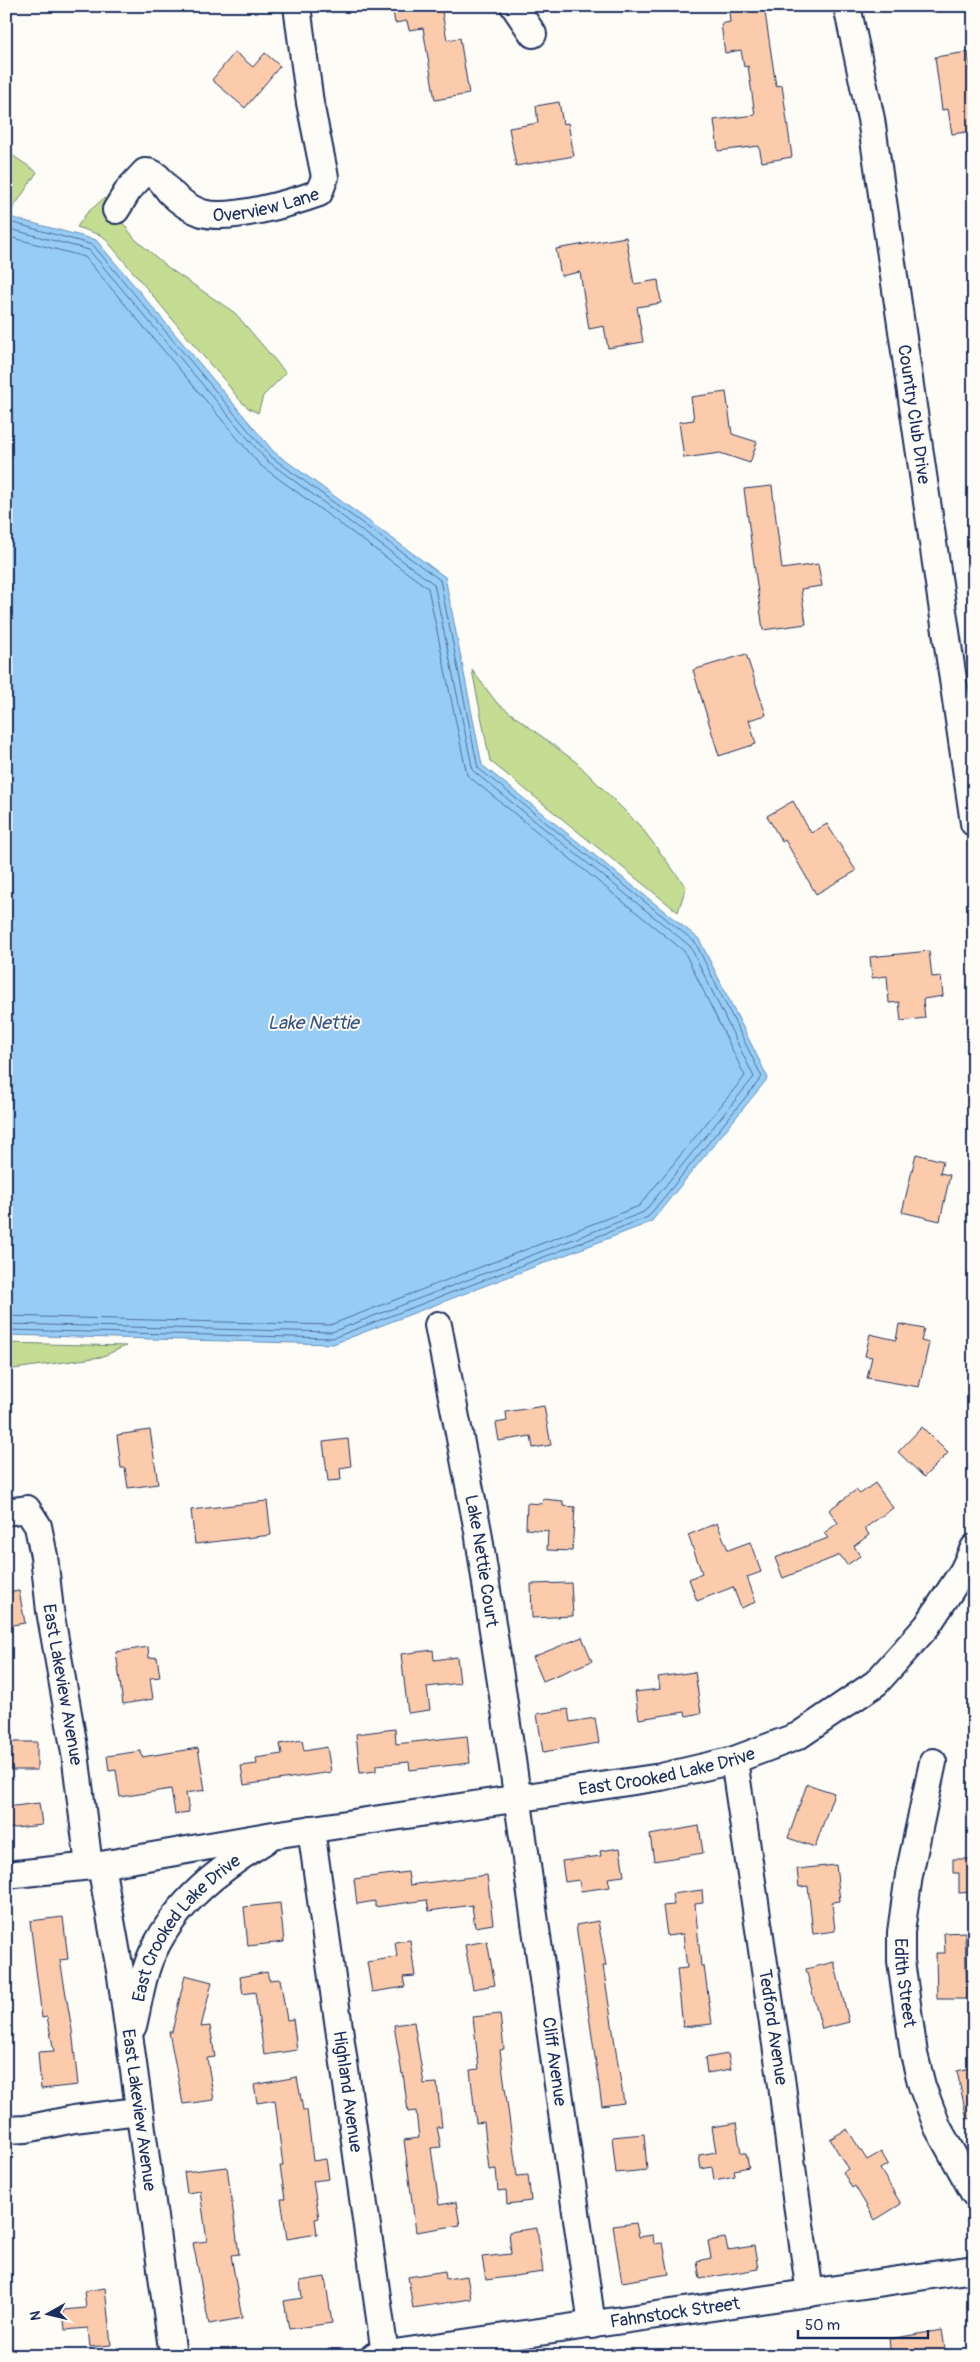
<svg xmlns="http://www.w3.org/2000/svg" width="980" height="2362" font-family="Pangolin,sans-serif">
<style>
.green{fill:#c4dd93;stroke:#708678}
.water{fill:#97cdf5;stroke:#658eb9}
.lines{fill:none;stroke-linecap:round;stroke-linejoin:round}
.shore{stroke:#4d6e9a;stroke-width:1}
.building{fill:#fccbac;stroke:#1b2f5e}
.minor-casing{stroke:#1b2f5e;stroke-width:30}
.minor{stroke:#fdfcf7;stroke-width:26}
.labels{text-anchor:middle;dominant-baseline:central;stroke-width:4;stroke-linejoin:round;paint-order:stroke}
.street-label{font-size:18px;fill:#1b2f5e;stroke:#fdfcf7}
.water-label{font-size:19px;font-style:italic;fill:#3a5684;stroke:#fdfcf7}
</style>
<rect width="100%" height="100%" fill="#fdfcf7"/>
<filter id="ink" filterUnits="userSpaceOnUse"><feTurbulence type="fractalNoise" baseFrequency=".02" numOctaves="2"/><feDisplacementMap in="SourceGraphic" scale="10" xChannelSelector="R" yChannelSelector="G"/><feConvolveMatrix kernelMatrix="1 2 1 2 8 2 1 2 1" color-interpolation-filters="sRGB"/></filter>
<g filter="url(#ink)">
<g class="green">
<path d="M6 151 37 172 12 210 6 208Z"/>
<path d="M104 198 135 239 170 269 235 313 286 373 263 396 258 413C238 406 230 383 214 369L103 236 77 227 86 214Z"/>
<path d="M472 670 497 703 576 762 641 827 686 887 678 912 490 761Z"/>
<path d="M6 1343 126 1346 101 1357 6 1370Z"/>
</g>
<path class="water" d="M6 216 96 240 274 452 445 577 482 765 699 939 768 1078 651 1222 333 1344 6 1335Z"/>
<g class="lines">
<g class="shore">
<path d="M6 221 93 245 270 456 440 580 478 768 695 942 762 1077 648 1217 333 1338 6 1330"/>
<path d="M6 228 89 250 266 460 434 584 473 771 690 946 754 1077 644 1212 332 1332 6 1324"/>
<path d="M6 236 85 257 260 465 428 588 467 775 684 951 745 1076 639 1206 330 1325 6 1316"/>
</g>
</g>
<g class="building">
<path d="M392 6H441L447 40 460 38 469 94 435 100 423 28 409 30 407 21 395 23Z"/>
<path d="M740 6H764L776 86 782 85 792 157 762 162 759 146 718 151 714 120 755 115 748 66 744 67 741 50 725 53 721 24 730 22 729 11 740 9Z"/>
<path d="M235 52 253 67 265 53 280 66 245 108 212 80Z"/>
<path d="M968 52 974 92V131L952 134 948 109 942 110 935 57Z"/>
<path d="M559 102 563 124 568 123 574 156 516 166 509 128 538 123 536 106Z"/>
<path d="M626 237 634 284 658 280 661 303 637 307 643 342 608 348 604 326 589 329 580 272 561 276 556 249Z"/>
<path d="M726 392 732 434 757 442 750 463 720 453 684 458 679 422 694 420 691 397Z"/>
<path d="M772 486 782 569 818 564 822 586 801 589 806 624 763 630 744 489Z"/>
<path d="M746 654 766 715 749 720 756 744 719 756 693 670Z"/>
<path d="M793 801 811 833 827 824 856 871 816 894 785 840 782 842 767 816Z"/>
<path d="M929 951 932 977 941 976 943 996 923 999 925 1018 901 1021 899 1002 889 1003 887 976 872 978 870 957Z"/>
<path d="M916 1154 943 1161 940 1173 950 1175 940 1221 902 1212Z"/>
<path d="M899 1324 924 1329 921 1341 929 1343 919 1387 867 1378 872 1357 865 1356 870 1334 896 1340Z"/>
<path d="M544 1406 551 1445 533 1448 531 1436 499 1441 496 1423 507 1421 506 1412Z"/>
<path d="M922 1427 948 1453 924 1477 898 1452Z"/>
<path d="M150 1430 158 1484 128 1488 125 1468H121L117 1435Z"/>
<path d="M348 1439 351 1466 340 1468 341 1480 328 1481 323 1442Z"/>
<path d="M875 1483 893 1508 865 1528 869 1535 854 1546 860 1556 847 1565 840 1555 783 1578 775 1558 828 1538 824 1533 838 1523 829 1510 856 1490 860 1494Z"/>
<path d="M543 1499 563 1501V1506L575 1507 572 1551 547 1550 548 1531 526 1529 527 1503 542 1504Z"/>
<path d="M267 1501 271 1535 195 1544 191 1510Z"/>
<path d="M717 1523 728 1550 750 1542 761 1572 747 1577 756 1602 741 1608 733 1587 697 1601 689 1579 702 1573 688 1535Z"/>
<path d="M571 1583 573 1616 532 1618 531 1584Z"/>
<path d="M19 1591 25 1623 6 1626V1593Z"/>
<path d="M582 1637 592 1661 543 1681 533 1657Z"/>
<path d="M148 1647 149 1658 157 1657 160 1677 150 1678 153 1699 123 1704 116 1652Z"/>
<path d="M433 1650 434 1660 457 1657 460 1683 427 1687 430 1710 408 1713 401 1654Z"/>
<path d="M695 1672 701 1713 686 1716 685 1712 639 1719 635 1692 660 1689 658 1677Z"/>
<path d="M568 1709 570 1722 595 1718 599 1743 543 1752 537 1714Z"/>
<path d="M395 1729 396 1744 467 1736 470 1763 410 1770 409 1762 376 1765V1771L360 1773 356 1734Z"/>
<path d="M302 1740 304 1751 327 1747 331 1772 244 1785 241 1766 257 1764 256 1758 282 1754 280 1744Z"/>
<rect x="6" y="1742" width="31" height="28"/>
<path d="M198 1748 205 1790 186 1793 189 1812 175 1814 171 1789 120 1797 116 1770 109 1771 107 1756 141 1751 142 1757Z"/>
<path d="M807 1784 834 1793 815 1847 788 1838Z"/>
<path d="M39 1803 42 1825 6 1829V1807Z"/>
<path d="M699 1826 703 1853 654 1861 650 1835Z"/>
<path d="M620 1848 624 1876 608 1878 610 1887 581 1891 579 1880 565 1882 562 1861 601 1856 600 1851Z"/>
<path d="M953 1859H974V1892L959 1893V1873H953Z"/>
<path d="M836 1865 840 1901 832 1902 835 1931 813 1934 808 1886 799 1887 797 1869Z"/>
<path d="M408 1872 410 1885 487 1875 493 1924 475 1927 472 1905 429 1911 427 1900 375 1907V1901L357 1904 354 1879Z"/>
<path d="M702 1890 703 1903 695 1904 701 1966H704L712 2024 683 2027 677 1969 687 1968 683 1934 667 1936 663 1906 674 1905 672 1894Z"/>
<path d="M280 1903 284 1942 248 1946 244 1907Z"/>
<path d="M63 1917 68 1959 60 1960 72 2030 78 2085 41 2089 38 2052 54 2051 47 2017 42 2018 30 1921Z"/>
<path d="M598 1921 606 1966H603L624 2103 602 2106 576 1925Z"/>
<path d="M965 1932 967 1999H937L936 1953H945L944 1933Z"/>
<path d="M410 1940 415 1976 403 1977 405 1987 372 1992 367 1962 397 1957 395 1942Z"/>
<path d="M487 1941 495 1985 473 1989 465 1945Z"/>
<path d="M834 1962 849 2022 822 2029 806 1969Z"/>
<path d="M267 1972 269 1980 280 1979 287 2020 293 2019 297 2050 264 2055 255 1992 243 1994 240 1977Z"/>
<path d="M185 1975 212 1982 201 2027 210 2026 215 2057 207 2058 214 2100 183 2104 169 2032H172Z"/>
<path d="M500 2014 504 2049 500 2050 517 2176 528 2175 531 2201 507 2204 506 2190 498 2191 496 2169 489 2170 484 2122 476 2123 470 2070 479 2069 473 2017Z"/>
<path d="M414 2022 424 2084 437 2083 442 2127H437L441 2147 431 2148 439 2205 456 2202 460 2225 416 2232 404 2140 419 2138 416 2111 408 2112 403 2073 402 2074 394 2025Z"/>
<path d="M728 2054 731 2069 707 2073 705 2058Z"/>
<path d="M974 2067V2118L967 2119 957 2071Z"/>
<path d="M297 2077 303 2110H307L313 2161 326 2159 329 2179 313 2181 319 2218 315 2219 317 2234 287 2239 281 2199H285L280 2166H283L275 2100 257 2103 254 2085Z"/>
<path d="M736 2123 741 2153H746L749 2167 734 2170 735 2176 714 2180 712 2167 701 2169 699 2155 716 2152 712 2127Z"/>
<path d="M847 2129 867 2160 881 2152 888 2164 880 2169 901 2204 875 2220 855 2186 852 2188 843 2172 848 2169 830 2139Z"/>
<path d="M644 2134 647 2170 616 2173 612 2137Z"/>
<path d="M227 2167 239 2254 231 2255 242 2318 209 2324 193 2243 207 2241 200 2191 187 2193 184 2172Z"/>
<path d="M636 2223 639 2237 653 2235 654 2244 663 2243 669 2274 622 2282 613 2226Z"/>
<path d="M537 2228 543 2272 486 2280 482 2257 511 2254 509 2232Z"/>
<path d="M725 2238 728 2250 754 2246 758 2269 700 2279 697 2261 711 2258 708 2241Z"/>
<path d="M445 2271 446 2279 467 2276 471 2299 413 2308 408 2277Z"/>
<path d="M325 2277 332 2323 289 2329 284 2301 302 2298 300 2281Z"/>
<path d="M105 2288 111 2345 90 2347 88 2328 65 2330 63 2310 86 2308 84 2291Z"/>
<path d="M942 2330 946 2356H891L889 2339Z"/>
</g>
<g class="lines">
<defs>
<g id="minor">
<path d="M514 6 533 34"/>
<path id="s1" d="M847 6 871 119 974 823"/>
<path id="s2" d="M116 210 129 189 145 172C157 171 163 184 170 192 179 201 190 209 202 213 230 221 291 203 319 193L325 177 310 103 297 6"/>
<path id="s3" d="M438 1325 478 1531 502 1689 592 2325"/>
<path id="s4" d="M6 1512 27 1509 38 1526 44 1556 50 1611 75 1753 89 1866"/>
<path id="s5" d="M734 1760 782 2085 794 2183 810 2293"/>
<path id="s6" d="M933 1762 909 1875 901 1932V1961L914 2054 922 2086 938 2128 974 2193"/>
<path id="s7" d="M311 1829 385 2354"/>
<path id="s8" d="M101 1865 121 1976 173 2356"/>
<path id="s9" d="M6 1875 101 1865 273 1835 661 1777 734 1760 798 1736 876 1683 927 1626 963 1571 974 1548"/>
<path id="s10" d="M133 2026C139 2001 142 1975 153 1952 177 1901 220 1869 266 1840"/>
<path d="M6 2130 26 2129 74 2119 138 2111"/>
<path id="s11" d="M374 2356 974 2269"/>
</g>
</defs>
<use href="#minor" class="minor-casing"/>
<use href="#minor" class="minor"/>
</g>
</g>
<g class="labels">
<g class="street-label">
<text stroke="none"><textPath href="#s2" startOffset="185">Overview Lane</textPath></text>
<text stroke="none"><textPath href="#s1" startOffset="414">Country Club Drive</textPath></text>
<text stroke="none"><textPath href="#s3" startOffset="240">Lake Nettie Court</textPath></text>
<text stroke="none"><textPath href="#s4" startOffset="202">East Lakeview Avenue</textPath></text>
<text stroke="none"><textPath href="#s9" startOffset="669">East Crooked Lake Drive</textPath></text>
<text stroke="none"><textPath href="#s10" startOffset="115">East Crooked Lake Drive</textPath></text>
<text stroke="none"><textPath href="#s6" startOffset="224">Edith Street</textPath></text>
<text stroke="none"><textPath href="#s5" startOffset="270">Tedford Avenue</textPath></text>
<text stroke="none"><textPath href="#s3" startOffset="746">Cliff Avenue</textPath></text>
<text stroke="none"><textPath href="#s7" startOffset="265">Highland Avenue</textPath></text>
<text stroke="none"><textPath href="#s8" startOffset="248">East Lakeview Avenue</textPath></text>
<text stroke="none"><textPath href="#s11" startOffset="304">Fahnstock Street</textPath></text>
</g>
<g class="water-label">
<text x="313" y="1023">Lake Nettie</text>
</g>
</g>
<rect width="980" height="2362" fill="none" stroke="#fdfcf7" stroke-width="25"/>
<rect x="12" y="12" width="955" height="2337" fill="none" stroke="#1b2f5e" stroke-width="2" filter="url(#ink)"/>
<g transform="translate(48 2314) rotate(262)" stroke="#fdfcf7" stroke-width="4" paint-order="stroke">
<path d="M0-4L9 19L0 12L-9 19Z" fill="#1b2f5e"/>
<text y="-8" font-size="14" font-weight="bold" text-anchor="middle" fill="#1b2f5e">N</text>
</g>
<path d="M798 2330v8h130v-8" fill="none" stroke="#1b2f5e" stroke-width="2.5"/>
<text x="805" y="2330" font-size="15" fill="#1b2f5e" stroke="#fdfcf7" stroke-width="4" paint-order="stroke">50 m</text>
</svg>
